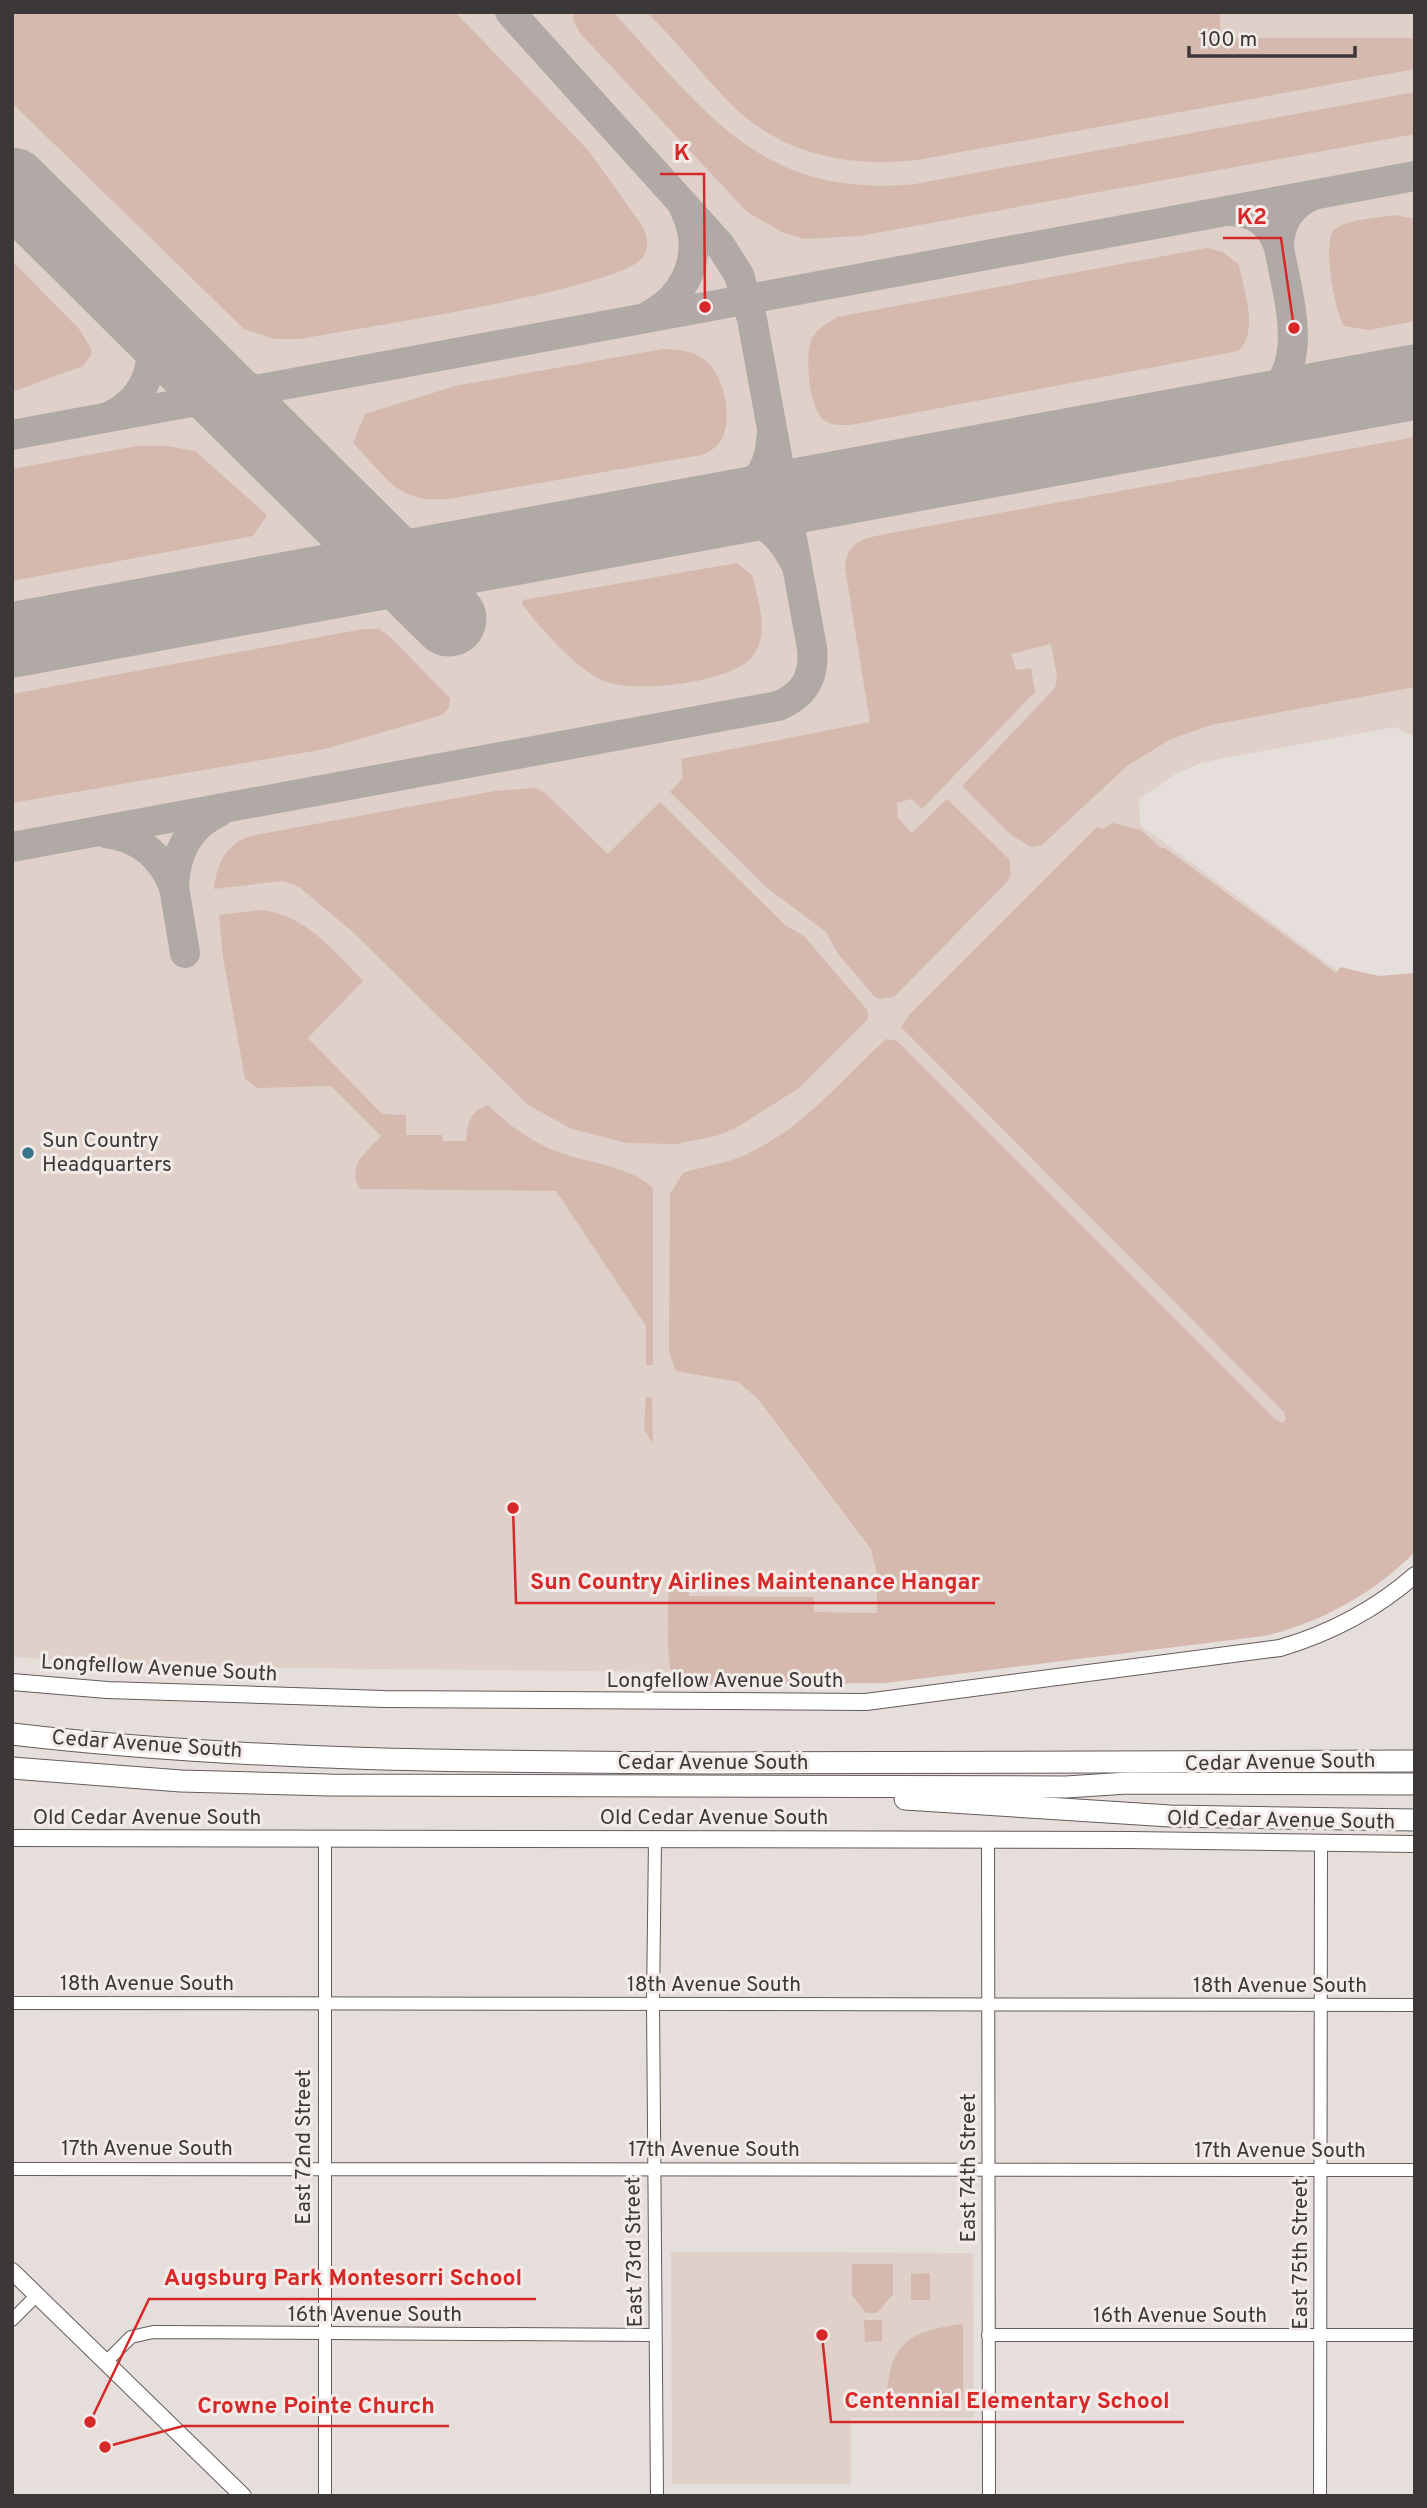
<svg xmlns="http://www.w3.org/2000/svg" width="1427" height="2508" font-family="Overpass,sans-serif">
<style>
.built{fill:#dfd0c9}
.green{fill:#d5b9ae}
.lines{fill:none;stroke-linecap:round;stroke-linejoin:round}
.taxiway{stroke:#b0a9a6;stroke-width:30}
.runway{stroke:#b0a9a6;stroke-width:75}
.street-casing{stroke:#635c59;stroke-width:14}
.secondary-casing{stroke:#635c59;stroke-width:18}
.highway-casing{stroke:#635c59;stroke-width:23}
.street{stroke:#fff;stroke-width:12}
.secondary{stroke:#fff;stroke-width:16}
.highway{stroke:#fff;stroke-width:21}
.poi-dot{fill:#36748a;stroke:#f3ebe8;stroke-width:2.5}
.labels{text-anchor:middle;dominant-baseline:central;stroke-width:6;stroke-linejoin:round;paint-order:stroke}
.poi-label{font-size:21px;fill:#3b3837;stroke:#f3ebe8;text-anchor:start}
.street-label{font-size:21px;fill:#3b3837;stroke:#f3ebe8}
.leader{fill:none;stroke:#d62828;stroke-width:2.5}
.callout-dot{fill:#d62828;stroke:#f3ebe8;stroke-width:2.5}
.callout-label{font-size:23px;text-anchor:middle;font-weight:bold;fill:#d62828;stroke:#f3ebe8;stroke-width:6;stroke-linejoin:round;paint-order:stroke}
</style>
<rect width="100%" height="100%" fill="#e6dedb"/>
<g class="built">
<path d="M12 12H1415V737L1395 727 1224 758 1201 763 1174 775 1139 799 1140 825 1415 1028V1518L676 1672 180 1667 12 1657Z"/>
<path d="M671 2252 973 2253 974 2418H851V2484H672Z"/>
</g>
<g class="green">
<path d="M12 12H455L588 150 643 227C647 237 650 247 643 257 622 289 353 329 301 339H274L244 329 12 103Z"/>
<path d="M574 12H613C708 114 760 198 915 184L1415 92V134L860 236 804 239 782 232 747 212 580 33 573 20Z"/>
<path d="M646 12H1220V38H1415V69L917 160C845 168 777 153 726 99 699 71 675 39 646 12Z"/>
<path d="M1395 215 1415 219V321L1369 330 1344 326C1335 312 1321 240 1335 229 1348 219 1379 218 1395 215Z"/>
<path d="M1207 248 1223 252 1239 265C1243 289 1260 332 1238 351L851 425C842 425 833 426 825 421 809 412 804 354 812 338 818 328 828 323 837 317Z"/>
<path d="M12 261 80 330 91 349V355L83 366 12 392Z"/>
<path d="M663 349C677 349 694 351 705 360 725 375 734 422 720 442 715 449 708 452 702 455L448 499C397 504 386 476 353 443L365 414 455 386Z"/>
<path d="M1415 437V687L1211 725 1171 739 1127 766 1042 845 1031 847 1011 835 962 786 1055 688 1057 677 1051 644 1011 654 1016 670 1031 668 1035 692 922 809 911 799 897 803 898 818 912 833 947 799 1009 859 1011 874 1007 882 894 997 880 999 874 996 839 955 825 931 767 888 670 792 683 778 681 759 870 722 845 568C847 542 862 539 885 534Z"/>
<path d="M137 446H167L195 451 267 515 253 536 12 581V469Z"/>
<path d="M737 563 752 575C758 600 769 628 755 653 739 683 633 694 604 681 577 670 539 627 522 604L523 600Z"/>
<path d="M363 629H379L388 635 450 698 449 708 442 715 325 749 12 803V694Z"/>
<path d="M535 788 544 792 608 854 660 802 785 925 804 936 868 1011V1019L799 1088 736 1128 716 1136 676 1144 627 1143 572 1129 528 1105 354 933 299 887 283 881 214 889C217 864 225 845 250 836L495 791Z"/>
<path d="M1113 823 1141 830 1161 848H1165L1336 973 1340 967 1379 976 1415 973V1552C1372 1594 1323 1622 1264 1636L885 1683 678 1685C663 1672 669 1604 669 1581L672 1577H689V1596L814 1597V1612L877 1613V1574L871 1549 758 1399 738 1382 676 1371 669 1352 670 1194 683 1173C703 1166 726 1164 745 1155 804 1128 840 1081 886 1039L897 1041 1275 1419 1282 1423 1286 1420 1284 1412 901 1027 910 1014 1098 826 1102 829Z"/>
<path d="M260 910C304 913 335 952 363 981L308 1038 382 1114 406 1115V1135H442L443 1141H466C468 1122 469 1112 488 1105 507 1124 530 1141 556 1151 588 1164 627 1164 653 1188V1365H646V1326L556 1191 360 1189C346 1165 366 1153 381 1136L331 1086 257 1088 245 1079 223 957 219 915Z"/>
<path d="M646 1397H652L653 1444 644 1430Z"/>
<path d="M852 2264H893V2294L877 2313H866L852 2295Z"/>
<path d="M930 2273V2300H911V2274Z"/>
<path d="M864 2320H882V2341L865 2342Z"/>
<path d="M963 2324V2398L956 2406H886C889 2345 903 2332 963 2324Z"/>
</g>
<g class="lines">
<g class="taxiway">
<path d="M1229 211C1254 211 1272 224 1279 248 1279 224 1289 206 1311 196"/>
<path d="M650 315C690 293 705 249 684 208"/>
<path d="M160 333C188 358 213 384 252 388"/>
<path d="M112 415C147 398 162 356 143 322 136 309 124 298 115 287"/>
<path d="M1207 420C1220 416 1236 414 1249 409 1316 379 1289 303 1279 248"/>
<path d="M12 435 1415 176"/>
<path d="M771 439C769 492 724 507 681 517 730 514 769 509 794 561"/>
<path d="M106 833C139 837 162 856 174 887 175 854 188 826 219 812"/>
<path d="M12 847 778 706C805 695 815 676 812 648L752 319 739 275 720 245 510 12"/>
<path d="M174 887 185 953"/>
</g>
<g class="runway">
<path d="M12 185 449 619"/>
<path d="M12 640 1415 382"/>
</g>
<defs>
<g id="street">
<path d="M325 1839V2496"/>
<path d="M655 1839 653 2003 657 2496"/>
<path d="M988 1840 989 2496"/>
<path d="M12 2003 1415 2005"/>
<path d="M12 2169 1415 2170"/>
<path d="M12 2320 37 2295"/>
<path d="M988 2335H1415"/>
<path d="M106 2362 131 2337 153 2332 655 2335"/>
<path d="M1320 2496 1321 1843"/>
</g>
<g id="secondary">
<path d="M12 1682 107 1690 384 1699 866 1702 1280 1648C1331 1633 1375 1610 1415 1575"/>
<path d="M12 1838 1131 1840 1415 1844"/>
<path d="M12 2271 243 2496"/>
</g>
<g id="highway">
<path d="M12 1734C243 1761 477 1762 709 1763 945 1764 1180 1763 1415 1761"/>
<path d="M12 1768 181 1781 329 1785 1066 1787 1128 1783 1415 1784"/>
<path d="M905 1799 1170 1816 1415 1820"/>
</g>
</defs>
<use href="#street" class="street-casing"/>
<use href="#secondary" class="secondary-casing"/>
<use href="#highway" class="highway-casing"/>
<use href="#street" class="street"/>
<use href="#secondary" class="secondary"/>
<use href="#highway" class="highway"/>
</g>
<circle class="poi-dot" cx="28" cy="1153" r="7"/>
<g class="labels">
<g class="poi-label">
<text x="42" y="1141">Sun Country<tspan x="42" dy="24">Headquarters</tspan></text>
</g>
<g class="street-label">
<text transform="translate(159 1669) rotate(3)">Longfellow Avenue South</text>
<text x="725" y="1681">Longfellow Avenue South</text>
<text transform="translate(147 1745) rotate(4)">Cedar Avenue South</text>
<text x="713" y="1763">Cedar Avenue South</text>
<text transform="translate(1280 1763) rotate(-1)">Cedar Avenue South</text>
<text x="147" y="1818">Old Cedar Avenue South</text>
<text x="714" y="1818">Old Cedar Avenue South</text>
<text transform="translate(1281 1821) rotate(1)">Old Cedar Avenue South</text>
<text x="147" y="1984">18th Avenue South</text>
<text x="714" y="1985">18th Avenue South</text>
<text x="1280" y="1986">18th Avenue South</text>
<text transform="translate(304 2147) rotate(-90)">East 72nd Street</text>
<text x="147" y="2149">17th Avenue South</text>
<text x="714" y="2150">17th Avenue South</text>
<text x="1280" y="2151">17th Avenue South</text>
<text transform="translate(969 2168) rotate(-90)">East 74th Street</text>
<text transform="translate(635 2252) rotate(-91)">East 73rd Street</text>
<text transform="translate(1301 2254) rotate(-90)">East 75th Street</text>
<text x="375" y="2315">16th Avenue South</text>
<text x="1180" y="2316">16th Avenue South</text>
</g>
</g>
<path class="leader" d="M705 307L704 174H660M1294 328L1281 238H1223M513 1508L516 1603H995M90 2422L149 2299H536M822 2335L831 2422H1184M105 2447L183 2426H449"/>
<g class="callout-dot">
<circle cx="705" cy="307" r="7"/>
<circle cx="1294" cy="328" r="7"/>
<circle cx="513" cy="1508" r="7"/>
<circle cx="90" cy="2422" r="7"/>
<circle cx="822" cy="2335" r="7"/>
<circle cx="105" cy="2447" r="7"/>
</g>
<g class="callout-label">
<text x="682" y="160">K</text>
<text x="1252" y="224">K2</text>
<text x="755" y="1589">Sun Country Airlines Maintenance Hangar</text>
<text x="343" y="2285">Augsburg Park Montesorri School</text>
<text x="1007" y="2408">Centennial Elementary School</text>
<text x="316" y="2413">Crowne Pointe Church</text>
</g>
<rect width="1427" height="2508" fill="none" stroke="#3b3837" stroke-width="28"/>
<path d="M1189 46v10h166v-10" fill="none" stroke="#3b3837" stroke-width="3.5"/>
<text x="1200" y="46" font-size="21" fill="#3b3837" stroke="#f3ebe8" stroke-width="5" paint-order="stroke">100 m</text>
</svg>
